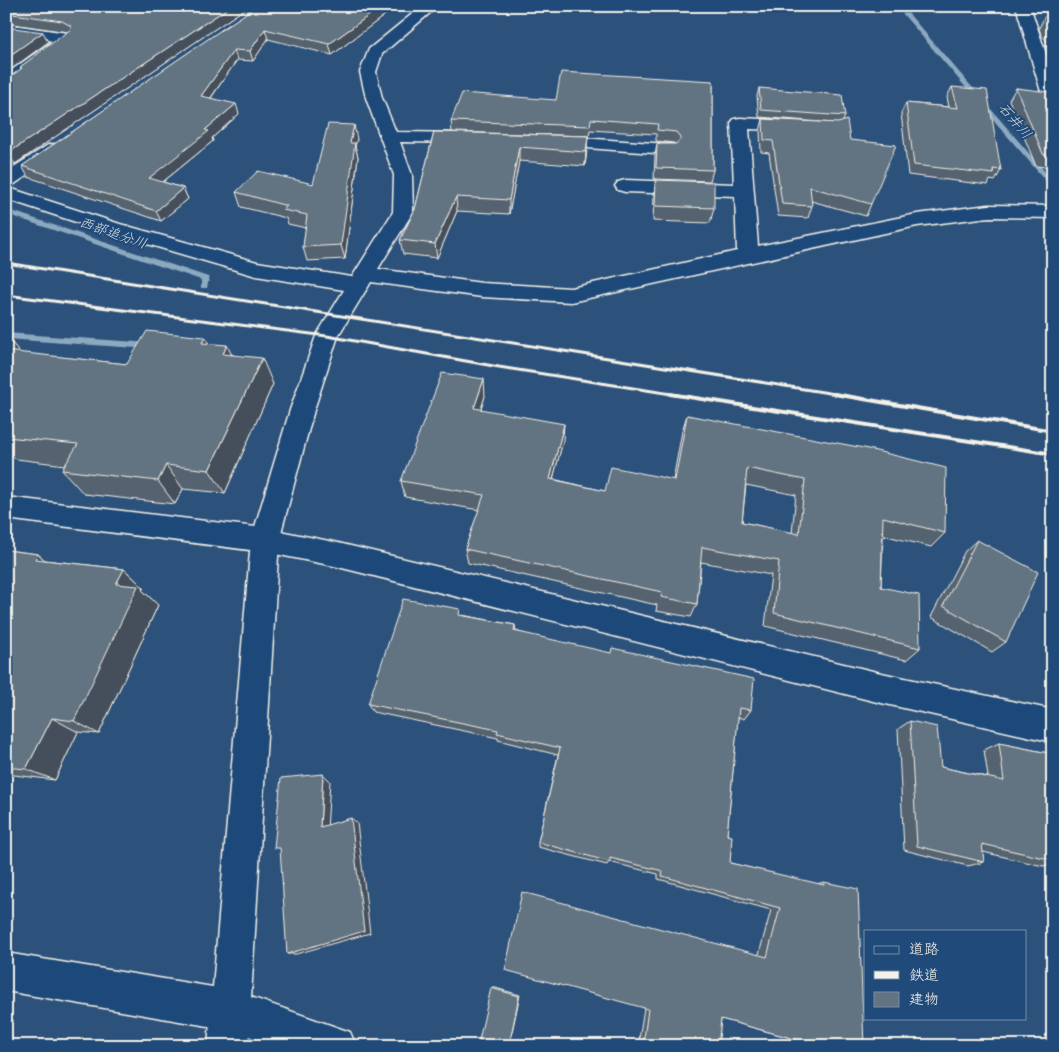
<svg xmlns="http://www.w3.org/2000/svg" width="1059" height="1052" font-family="'Balsamiq Sans','Klee One',sans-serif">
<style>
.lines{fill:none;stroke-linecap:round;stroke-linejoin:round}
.stream{fill:#8caabf;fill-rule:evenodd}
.street-casing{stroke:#f4f1e8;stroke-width:3}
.secondary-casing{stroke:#f4f1e8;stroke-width:3}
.street{fill:#1f4a7a;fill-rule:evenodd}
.secondary{fill:#1f4a7a;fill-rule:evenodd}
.rail-far1{stroke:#f4f1e8;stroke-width:3}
.rail{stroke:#f4f1e8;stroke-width:4}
.wall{fill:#546370;stroke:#f4f1e8;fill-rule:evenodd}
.shaded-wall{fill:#45505b;stroke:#f4f1e8}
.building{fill:#627382;stroke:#f4f1e8;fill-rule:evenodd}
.labels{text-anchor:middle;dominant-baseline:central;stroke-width:4;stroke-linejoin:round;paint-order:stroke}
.far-water-label{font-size:14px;font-style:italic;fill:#dadfde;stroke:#1f4a7a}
</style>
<rect width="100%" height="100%" fill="#2c527c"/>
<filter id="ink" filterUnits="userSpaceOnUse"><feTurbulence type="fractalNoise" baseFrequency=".02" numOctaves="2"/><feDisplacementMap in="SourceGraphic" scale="10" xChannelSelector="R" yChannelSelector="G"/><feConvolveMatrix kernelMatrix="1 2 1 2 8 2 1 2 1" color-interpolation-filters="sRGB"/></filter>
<g filter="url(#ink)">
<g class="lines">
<g class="stream">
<path d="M896 6H902L1053 181V188L1051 187Z"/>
<path d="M6 209 208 277 209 279 207 288H201V280L6 214Z"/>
<path d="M6 333 151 343 155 346 151 349 6 339Z"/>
</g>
<defs>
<g id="street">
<path d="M422 6H438L382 54 376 72 382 98 396 132 471 133 477 134 480 138 477 142 471 143 400 142 412 175 413 212 378 269 482 283 571 288 737 251 735 196 625 192 618 190 615 186 618 182 625 180 734 184 731 123 734 119 740 118 798 121 804 122 807 126 804 130 798 131 749 129 758 246 917 214 989 205 1053 206V218L989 217 917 226 571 302 482 297 371 282 366 290 358 292 350 290 347 285 393 212 394 175 366 98 360 72 369 49Z"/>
<path d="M1016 6H1030L1053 75V107L1047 106 1044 102Z"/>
<path d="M6 24 67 33 75 38 12 86 6 87V74L53 41 6 34Z"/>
<path d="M552 136 668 144 674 145 677 149 674 153 668 154 546 145 543 141 546 137Z"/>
<path d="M54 144 60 145 63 149 60 153 13 185 6 187V172L48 145Z"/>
<path d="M6 497 265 528 334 542 877 672 1053 710V742L877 702 334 566 265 552 6 519Z"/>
<path d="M6 953 231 990 350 1032 356 1046H277L231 1030 6 991Z"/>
</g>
<path id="secondary" d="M6 187 120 224 257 262 358 278 366 280 369 285 338 336 314 410 279 540 248 1046H208L251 540 290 410 316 336 344 290 256 276 106 232 6 199Z"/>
</defs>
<use href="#street" class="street-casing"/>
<use href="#secondary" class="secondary-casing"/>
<use href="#street" class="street"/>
<use href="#secondary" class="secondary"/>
<g class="rail-far1">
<path d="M6 263 842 395"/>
<path d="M6 295 327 336 499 367 678 395"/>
</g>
<g class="rail">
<path d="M670 394 1053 454"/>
<path d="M834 394 1053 431"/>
</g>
</g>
<g class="wall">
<path d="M6 6H419L410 13 393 9 332 55 268 39 253 61 237 60 211 98 239 114 212 138 213 141 163 182 183 188 188 199 161 221 28 177 22 166 251 10 250 9 243 10 15 164 6 162V80L21 69 20 67 68 32 6 23Z"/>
<path d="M1045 16 1053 17V47L1041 35 1039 28Z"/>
<path d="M713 81V170L710 181 654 179 655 155 657 144H675L674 143 656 141V134L590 130 589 136 452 132 451 121 556 100Z"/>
<path d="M952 87 1001 170 995 181 990 180 988 185 908 175 901 113 906 103 949 107 947 97Z"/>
<path d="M759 88 845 116 843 121 871 204 866 216 811 201 812 206 808 218 778 216 769 153 761 152 760 131 763 119 833 123 759 117 757 96Z"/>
<path d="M1016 88 1053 95V168L1036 166 1009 100Z"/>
<path d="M434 132 588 136 585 166 519 161 509 214 457 211 437 258 403 254 400 240 415 209Z"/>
<path d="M357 139 355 146 358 157 345 259 307 261 303 247 306 228 288 224 286 218 241 207 236 192 313 184Z"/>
<path d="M656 180 714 208 710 223 653 221 654 195Z"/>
<path d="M6 336 20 353 127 364 205 337 209 344 232 354 273 384 225 493 183 489 175 504 84 494 62 470 65 465 16 459 6 450Z"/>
<path d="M485 396 481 409 563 441 553 479 605 491 673 480 682 431 687 415 945 533 931 547 883 535 881 587 920 648 906 660 765 626 771 575 701 562 697 604 691 617 656 611 657 605 468 563 465 549 479 510 405 497 401 481ZM746 485 796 495 792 533 742 522Z"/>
<path d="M977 540 1006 642 992 652 931 617 965 551Z"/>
<path d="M6 550 38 554 45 560 124 569 144 588 142 590 158 605 99 734 78 732 55 780 6 774Z"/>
<path d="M462 615 515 625 516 631 751 710 744 719 738 717 727 835 730 863 816 884 824 882 864 1046H813V1044L721 1019 718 1046H638L644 1008 759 954 771 910 658 879V874L609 862 607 865 538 847V842L558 755 498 740V738L373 712 368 704Z"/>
<path d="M910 721 941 767 988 777 984 750 999 743 1053 754V864L1043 866 983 852 984 862 968 866 904 850 898 729Z"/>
</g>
<g class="shaded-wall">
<path d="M231 6H249L250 9 243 10 15 164 8 153Z"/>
<path d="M382 6H392L393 9 332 55 329 44Z"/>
<path d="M409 6H419L410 13Z"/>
<path d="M265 29 268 39 253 61 250 51Z"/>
<path d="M43 32 48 42 6 73V58Z"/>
<path d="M234 50 237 60 205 106 201 96Z"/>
<path d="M236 104 239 114 212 138 213 141 154 189 149 178 205 130Z"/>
<path d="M354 125 357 139 355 146 358 157 345 259 341 245 350 143Z"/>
<path d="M588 136 587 150 585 166 586 152Z"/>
<path d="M519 147V161L509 214V200Z"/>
<path d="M183 188 188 199 161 221 156 211Z"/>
<path d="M456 197 457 211 437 258 435 244Z"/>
<path d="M6 336 23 356 6 372Z"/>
<path d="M205 337 219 363 202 343Z"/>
<path d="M227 345 240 372 223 354Z"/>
<path d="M262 358 273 384 225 493 209 470Z"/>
<path d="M484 379 485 396 476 425 474 408Z"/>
<path d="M564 424 563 441 549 494 550 479Z"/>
<path d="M166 465 183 489 175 504 158 481Z"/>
<path d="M38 554 61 574 35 559Z"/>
<path d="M124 569 144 588 142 590 158 605 99 734 74 721 116 584Z"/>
<path d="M52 718 78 732 55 780 26 769Z"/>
<path d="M323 774 330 781 327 831 320 827Z"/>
<path d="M351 818 357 823 370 933 296 954H287Z"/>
<path d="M492 987 520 995 509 1046 491 988Z"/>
</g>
<g class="building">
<path d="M6 6H231L8 153H6V80L22 68 20 67 71 29V26L62 21 6 13Z"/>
<path d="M254 6H382L329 44 265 29 250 51 234 50 201 96 236 104 205 130 209 131 149 178 183 188 156 211 22 166 252 9Z"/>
<path d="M1045 16 1053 17V29L1048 23Z"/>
<path d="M6 27 43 32 6 58Z"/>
<path d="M561 72 713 81V170L656 168 657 144H676L681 138 676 132 657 130 658 124 591 119 590 126 451 121 462 93 556 100Z"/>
<path d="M952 87 987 90 1001 170 993 169 994 174 914 165 906 103 958 108Z"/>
<path d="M759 88 842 95 845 116 761 110Z"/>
<path d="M1016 88 1049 92 1053 95V156L1043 154Z"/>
<path d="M763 119 838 123 847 120 850 140 896 145 871 204 810 187 812 206 782 204 773 141 764 140Z"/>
<path d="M328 124 354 125 350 143H355L341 245 303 247 307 215 283 210 287 206 236 192 258 171 313 184Z"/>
<path d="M434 132 588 136 586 152 519 147 509 200 456 197 435 244 400 240 415 209Z"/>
<path d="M656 180 714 182V208L655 206Z"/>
<path d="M147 331 205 337 202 343 227 345 223 354 262 358 209 470 166 465 158 481 62 470 78 444 6 437V351L127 364Z"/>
<path d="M442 373 484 379 474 408 564 424 550 479 605 491 611 467 675 480 687 415 864 448 946 468 945 533 883 517 881 587 919 595 920 648 774 613 779 561 702 547 697 604 661 597 662 592 465 549 484 495 401 481ZM747 468 805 480 799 534 742 522Z"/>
<path d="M977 540 1038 572 1006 642 943 606Z"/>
<path d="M6 550 38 554 35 559 124 569 116 584 138 586 74 721 52 718 26 769 6 767Z"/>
<path d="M403 599 460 609 459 615 515 625 514 631 611 653 612 648 754 679 751 710 739 708 727 835 732 836 730 863 824 885V882L858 889 864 1046H821L721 1019 718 1046H643L648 1009 505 970 522 892 767 957 780 908 662 876 663 871 610 858V862L538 842 560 748 497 733 498 730 368 704Z"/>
<path d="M910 721 937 727 941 767 1004 781 999 743 1053 754V860L982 844 984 862 917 846Z"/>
<path d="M323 774 320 827 351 818 364 931 287 954 280 848H274L281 778Z"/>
<path d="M491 988 519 996 509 1046H496L479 1040Z"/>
</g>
</g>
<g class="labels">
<g class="far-water-label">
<text transform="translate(1015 121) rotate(49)">石井川</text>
<text transform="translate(113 233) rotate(19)">西部追分川</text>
</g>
</g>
<rect width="1059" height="1052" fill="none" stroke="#1f4a7a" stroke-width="25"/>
<rect x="12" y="12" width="1034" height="1027" fill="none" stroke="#f4f1e8" stroke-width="2" filter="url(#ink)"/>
<rect x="864" y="930" width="162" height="90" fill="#1f4a7a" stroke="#748da6"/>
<rect x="874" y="946" width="25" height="8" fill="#1f4a7a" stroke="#748da6"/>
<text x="909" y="954" font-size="15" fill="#f4f1e8">道路</text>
<rect x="874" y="971" width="25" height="8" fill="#f4f1e8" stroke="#748da6"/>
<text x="909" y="980" font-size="15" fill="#f4f1e8">鉄道</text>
<rect x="874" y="992" width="25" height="15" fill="#627382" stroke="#748da6"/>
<text x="909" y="1004" font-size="15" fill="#f4f1e8">建物</text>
</svg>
